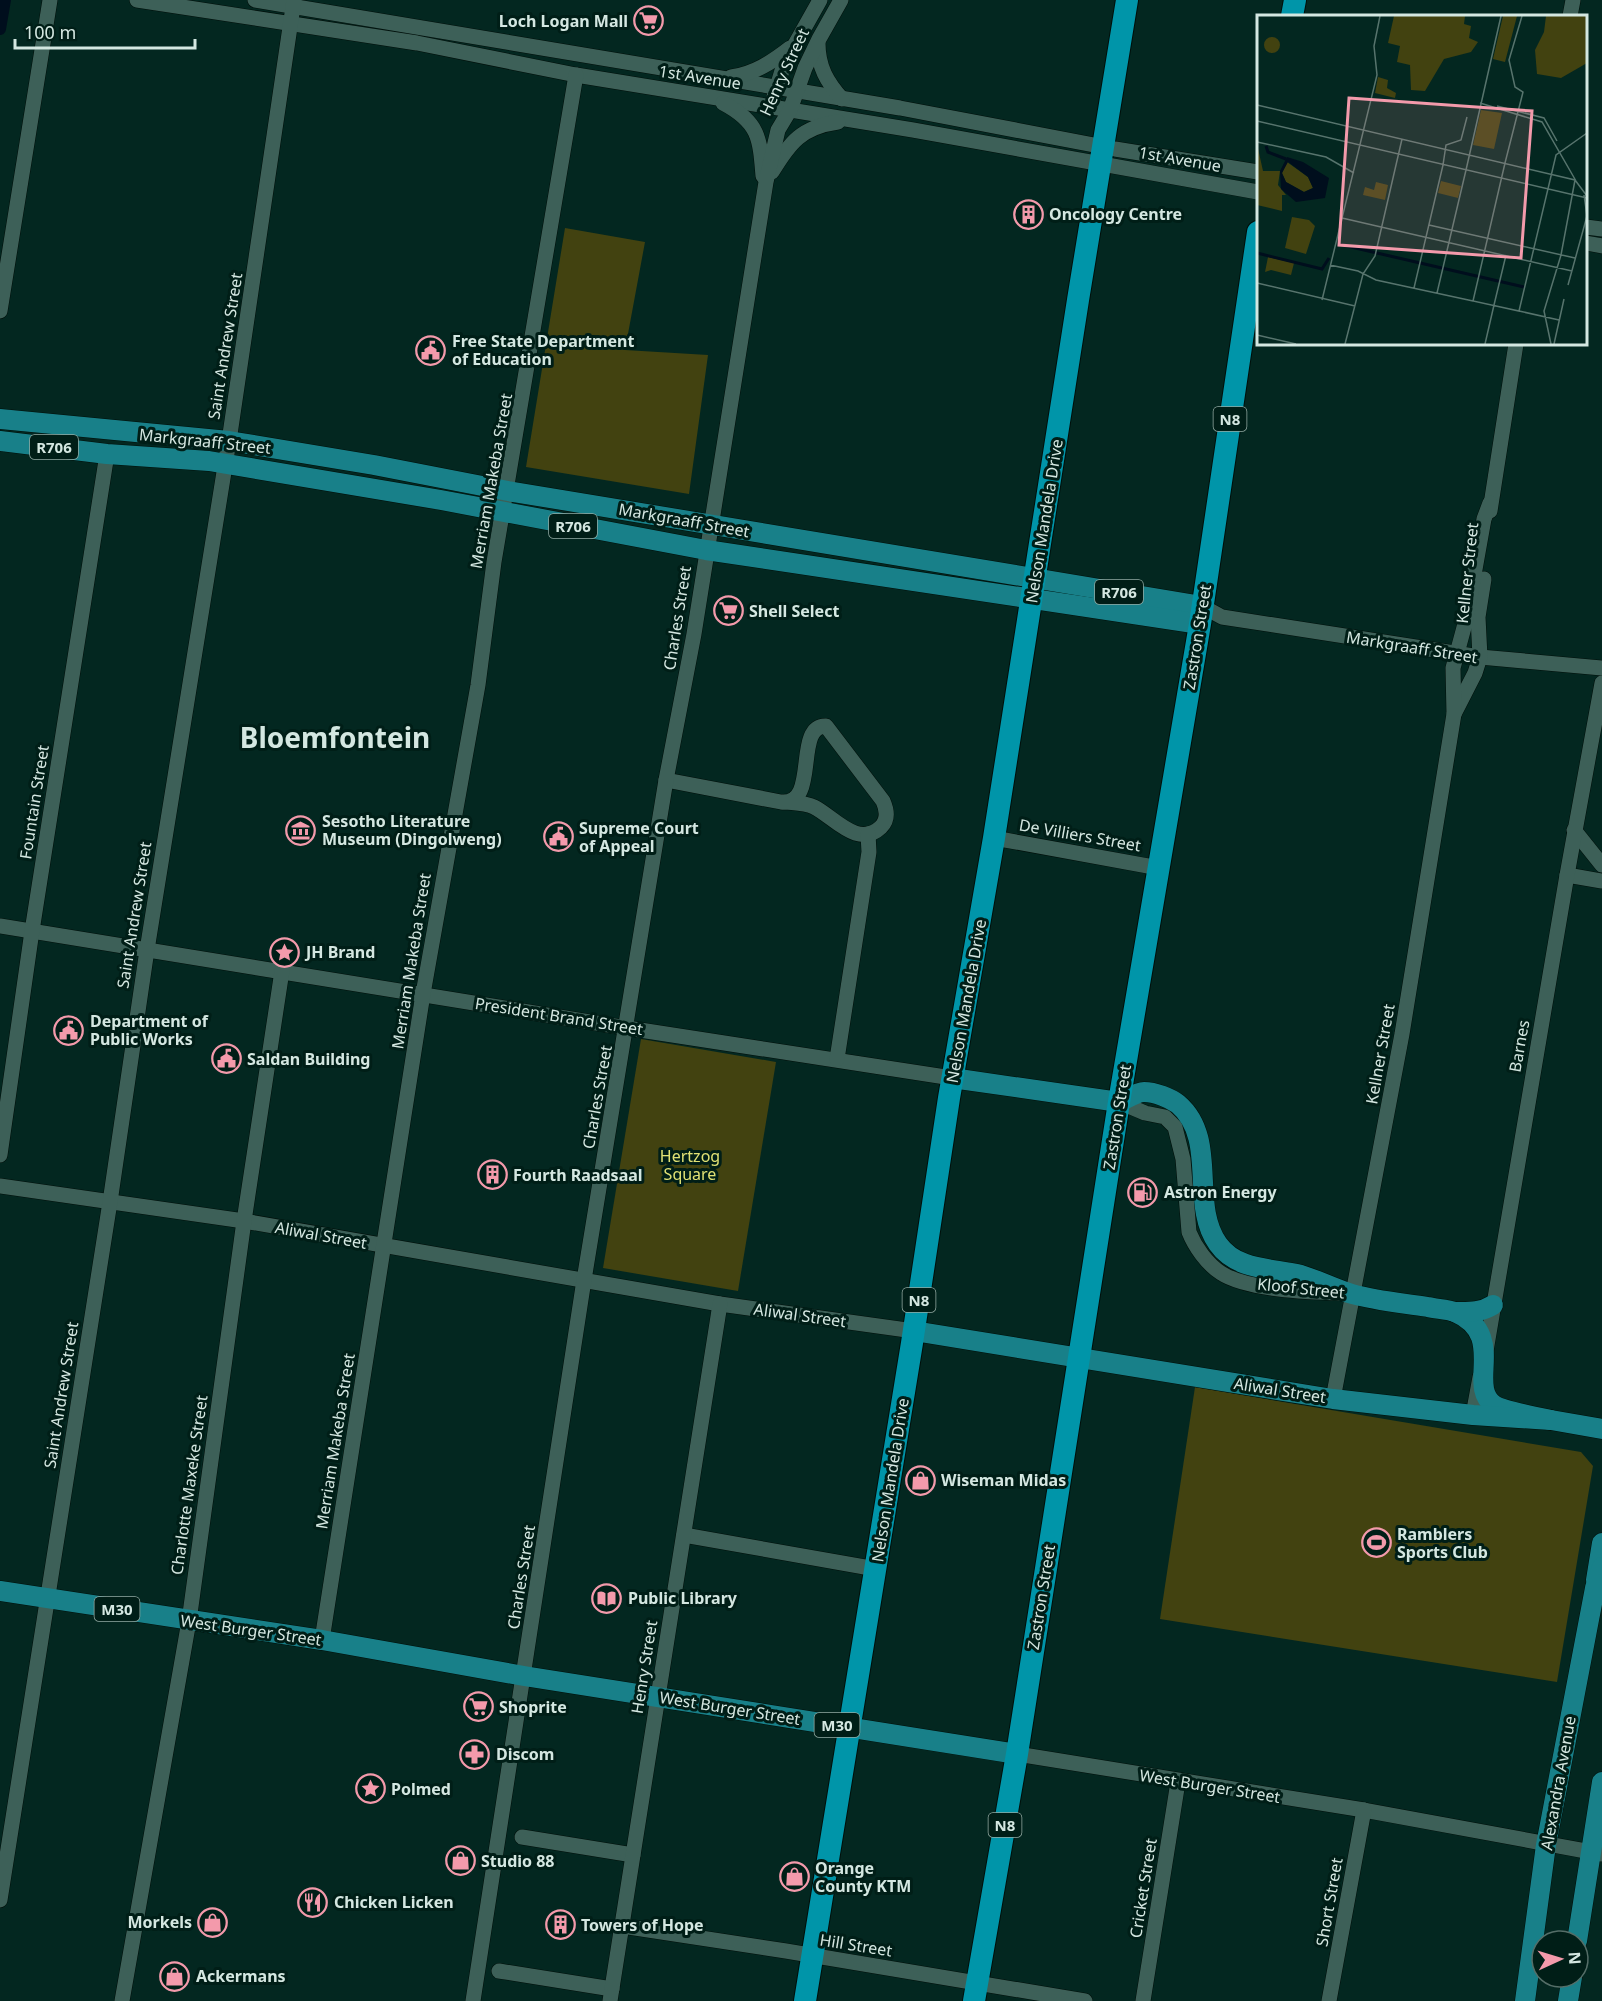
<svg xmlns="http://www.w3.org/2000/svg" width="1602" height="2001" font-family="'Noto Sans',sans-serif">
<style>
.green{fill:#424210}
.lines{fill:none;stroke-linecap:round;stroke-linejoin:round}
.canal{stroke:#000e1d;stroke-width:12}
.minor-casing{stroke:#000f0a;stroke-width:16}
.major-casing{stroke:#000f0a;stroke-width:21}
.highway-casing{stroke:#000f0a;stroke-width:24}
.minor{stroke:#3d6058;stroke-width:15}
.major{stroke:#188089;stroke-width:20}
.highway{stroke:#0095a9;stroke-width:22}
.labels{text-anchor:middle;dominant-baseline:central;stroke-width:6;stroke-linejoin:round;paint-order:stroke}
.shield{fill:#001e17;stroke:#94aba4;stroke-width:1.5}
.shield-label{font-size:15px;font-weight:bold;fill:#d4e7e1}
.poi-label{font-size:16px;font-weight:bold;fill:#d4e7e1;stroke:#001e17;text-anchor:start}
.street-label{font-size:16px;fill:#d4e7e1;stroke:#001e17}
.park-label{font-size:16px;fill:#e0e174;stroke:#001e17}
.town-label{font-size:28px;font-weight:bold;fill:#d4e7e1;stroke:#001e17}
.inset-river{fill:none;stroke:#000e1d;stroke-width:3}
.inset-road{fill:none;stroke:#57746d;stroke-width:1.5}
.view{fill:#f39aab;fill-opacity:0.15;stroke:#f39aab;stroke-width:3}
.inset-edge{fill:none;stroke:#d4e7e1;stroke-width:3}
</style>
<rect width="100%" height="100%" fill="#032720"/>
<g class="green">
<path d="M565 228 645 242 625 350 708 355 689 494 526 467Z"/>
<path d="M641 1039 776 1062 738 1291 603 1268Z"/>
<path d="M1195 1387 1581 1452 1593 1466 1557 1682 1160 1619Z"/>
</g>
<g class="lines">
<path class="canal" d="M0 29 5 0"/>
<defs>
<g id="minor">
<path d="M137 0 417 43 576 75 913 130 1258 192"/>
<path d="M255 0 900 108 1115 149 1258 172"/>
<path d="M1570 16 1573 0"/>
<path d="M818 43C818 67 827 82 842 99"/>
<path d="M731 77C754 74 772 62 790 48"/>
<path d="M774 97 784 64 820 0"/>
<path d="M723 103C759 122 760 138 763 176"/>
<path d="M772 172C790 142 802 127 838 122"/>
<path d="M1586 227 1602 229"/>
<path d="M1586 243 1602 246"/>
<path d="M0 311 50 0"/>
<path d="M1490 511 1516 344"/>
<path d="M1202 606 1222 617 1480 657 1602 668"/>
<path d="M1454 714 1475 673 1480 657 1478 617 1484 579"/>
<path d="M666 780 781 802C820 806 793 725 826 726L883 801C887 810 888 820 881 827 858 849 834 817 814 807 806 803 796 803 786 802"/>
<path d="M1574 830 1602 865"/>
<path d="M994 838 1159 868"/>
<path d="M1567 875 1602 881"/>
<path d="M0 926 627 1028 952 1078"/>
<path d="M837 1059 869 852 868 834"/>
<path d="M1119 1102 1145 1113 1165 1117 1175 1127 1183 1159 1189 1232C1195 1247 1207 1264 1221 1273 1247 1290 1309 1292 1341 1293"/>
<path d="M0 1155 32 931 107 454"/>
<path d="M0 1186 244 1221 720 1304 914 1331"/>
<path d="M1486 1351 1567 875 1602 683"/>
<path d="M1333 1399 1402 1034 1454 714 1453 668 1466 620 1484 519 1490 503"/>
<path d="M1473 1415 1480 1377"/>
<path d="M684 1535 876 1569"/>
<path d="M322 1640 423 994 478 685 494 562 576 75"/>
<path d="M1017 1754 1364 1810 1602 1854"/>
<path d="M522 1837 633 1855"/>
<path d="M0 1900 110 1202 147 950 229 441 294 0"/>
<path d="M622 1926 786 1951 1085 2001"/>
<path d="M499 1971 612 1989"/>
<path d="M122 2001 189 1621 244 1221 282 971"/>
<path d="M473 2001 584 1280 666 780 694 634 766 182 778 130 790 110 805 68 819 39 841 0"/>
<path d="M610 2001 720 1304"/>
<path d="M1143 2001 1178 1782"/>
<path d="M1329 2001 1364 1810"/>
</g>
<g id="major">
<path d="M0 419 229 441 374 465 508 491 1202 606"/>
<path d="M0 441 107 454 209 461 441 500 706 550 1200 624"/>
<path d="M952 1078 1119 1102C1126 1099 1137 1092 1144 1092 1155 1092 1170 1098 1178 1104 1219 1139 1189 1204 1218 1244 1237 1271 1273 1268 1301 1275 1318 1280 1335 1289 1352 1294 1377 1301 1403 1303 1428 1307 1436 1309 1447 1309 1455 1312 1508 1335 1466 1386 1494 1405 1501 1410 1541 1418 1551 1420"/>
<path d="M1454 1312C1469 1312 1480 1313 1493 1305"/>
<path d="M914 1331 1333 1399 1473 1415 1551 1420 1602 1429"/>
<path d="M1596 1580 1602 1543"/>
<path d="M0 1591 322 1640 524 1676 1017 1754"/>
<path d="M1577 1941 1602 1782"/>
<path d="M1525 2001 1546 1845 1595 1588 1602 1567"/>
<path d="M1568 2001 1572 1977"/>
</g>
<g id="highway">
<path d="M1292 16 1295 0"/>
<path d="M805 2001 912 1343 949 1098 994 838 1078 300 1127 0"/>
<path d="M974 2001 1017 1754 1119 1102 1200 624 1258 232"/>
</g>
</defs>
<use href="#minor" class="minor-casing"/>
<use href="#major" class="major-casing"/>
<use href="#highway" class="highway-casing"/>
<use href="#minor" class="minor"/>
<use href="#major" class="major"/>
<use href="#highway" class="highway"/>
</g>
<defs>
<symbol id="supermarket-ring" viewBox="-11 -11 22 22"><circle r="9.5" fill="#001e17" stroke="#f39aab" stroke-width="1.5"/><path d="M-6-5.5h2.5l.6 2H6L4.5 2H-2.5L-4.4-4H-6ZM-1.5 3.2a1.3 1.3 0 1 0 .1 0ZM3 3.2a1.3 1.3 0 1 0 .1 0Z" fill="#f39aab"/></symbol>
<symbol id="building-ring" viewBox="-11 -11 22 22"><circle r="9.5" fill="#001e17" stroke="#f39aab" stroke-width="1.5"/><path d="M-4-6H4V6H1V3H-1V6H-4ZM-2.5-4.3h1.7v1.8h-1.7ZM.8-4.3h1.7v1.8H.8ZM-2.5-1h1.7V.8h-1.7ZM.8-1h1.7V.8H.8Z" fill="#f39aab"/></symbol>
<symbol id="civic-ring" viewBox="-11 -11 22 22"><circle r="9.5" fill="#001e17" stroke="#f39aab" stroke-width="1.5"/><path d="M-.6-6.5H3V-4.5H.6V-3L4-1V1h2V6H-6V1h2V-1L-.6-3ZM-1.2 2.5V6h2.4V2.5Z" fill="#f39aab"/></symbol>
<symbol id="museum-ring" viewBox="-11 -11 22 22"><circle r="9.5" fill="#001e17" stroke="#f39aab" stroke-width="1.5"/><path d="M0-6L6-3V-2H-6V-3ZM-5-1h2V3h-2ZM-1-1h2V3h-2ZM3-1h2V3H3ZM-6 4H6V6H-6Z" fill="#f39aab"/></symbol>
<symbol id="sight-ring" viewBox="-11 -11 22 22"><circle r="9.5" fill="#001e17" stroke="#f39aab" stroke-width="1.5"/><path d="M0-6L1.8-2.2L6-1.7L2.9 1.2L3.7 5.4L0 3.3L-3.7 5.4L-2.9 1.2L-6-1.7L-1.8-2.2Z" fill="#f39aab"/></symbol>
<symbol id="fuel-ring" viewBox="-11 -11 22 22"><circle r="9.5" fill="#001e17" stroke="#f39aab" stroke-width="1.5"/><path d="M-5.5-6h7V0h2V4h1.3V-2.5L3-4.5l.8-.8L6-3V5H2.5V1h-1V6h-7ZM-4.2-4.7v3.2H.2V-4.7Z" fill="#f39aab"/></symbol>
<symbol id="shop-ring" viewBox="-11 -11 22 22"><circle r="9.5" fill="#001e17" stroke="#f39aab" stroke-width="1.5"/><path d="M-5-2.5h2.3a2.7 3.5 0 0 1 5.4 0H5L5.5 6h-11ZM-1.5-2.5h3a1.5 2.3 0 0 0-3 0Z" fill="#f39aab"/></symbol>
<symbol id="stadium-ring" viewBox="-11 -11 22 22"><circle r="9.5" fill="#001e17" stroke="#f39aab" stroke-width="1.5"/><path d="M0-5a6.5 5 0 1 0 0 10a6.5 5 0 1 0 0-10ZM-3.5-1.8h7v3.6h-7Z" fill="#f39aab"/></symbol>
<symbol id="library-ring" viewBox="-11 -11 22 22"><circle r="9.5" fill="#001e17" stroke="#f39aab" stroke-width="1.5"/><path d="M-6-4Q-3-5.5-.7-3.5V5Q-3 3-6 4ZM6-4Q3-5.5 .7-3.5V5Q3 3 6 4Z" fill="#f39aab"/></symbol>
<symbol id="pharmacy-ring" viewBox="-11 -11 22 22"><circle r="9.5" fill="#001e17" stroke="#f39aab" stroke-width="1.5"/><path d="M-2-6h4v4h4v4h-4v4h-4v-4h-4v-4h4Z" fill="#f39aab"/></symbol>
<symbol id="restaurant-ring" viewBox="-11 -11 22 22"><circle r="9.5" fill="#001e17" stroke="#f39aab" stroke-width="1.5"/><path d="M-5-6h1v4h1v-4h1v4h1v-4h1v5L-1.5 .5V6h-2V.5L-5-1ZM5-6V6H3V1.5H1.5Q1.5-4 5-6Z" fill="#f39aab"/></symbol>
</defs>
<g fill-rule="evenodd">
<use href="#supermarket-ring" x="632" y="4" width="33" height="33"/>
<use href="#building-ring" x="1012" y="198" width="33" height="33"/>
<use href="#civic-ring" x="414" y="334" width="33" height="33"/>
<use href="#supermarket-ring" x="712" y="594" width="33" height="33"/>
<use href="#museum-ring" x="284" y="814" width="33" height="33"/>
<use href="#civic-ring" x="542" y="820" width="33" height="33"/>
<use href="#sight-ring" x="268" y="936" width="33" height="33"/>
<use href="#civic-ring" x="52" y="1014" width="33" height="33"/>
<use href="#civic-ring" x="210" y="1042" width="33" height="33"/>
<use href="#building-ring" x="476" y="1158" width="33" height="33"/>
<use href="#fuel-ring" x="1126" y="1176" width="33" height="33"/>
<use href="#shop-ring" x="904" y="1464" width="33" height="33"/>
<use href="#stadium-ring" x="1360" y="1526" width="33" height="33"/>
<use href="#library-ring" x="590" y="1582" width="33" height="33"/>
<use href="#supermarket-ring" x="462" y="1690" width="33" height="33"/>
<use href="#pharmacy-ring" x="458" y="1738" width="33" height="33"/>
<use href="#sight-ring" x="354" y="1772" width="33" height="33"/>
<use href="#shop-ring" x="444" y="1844" width="33" height="33"/>
<use href="#shop-ring" x="778" y="1860" width="33" height="33"/>
<use href="#restaurant-ring" x="296" y="1886" width="33" height="33"/>
<use href="#shop-ring" x="196" y="1906" width="33" height="33"/>
<use href="#building-ring" x="544" y="1908" width="33" height="33"/>
<use href="#shop-ring" x="158" y="1960" width="33" height="33"/>
</g>
<g class="labels">
<g class="shield">
<rect x="1213.5" y="407" width="33" height="24" rx="4.5"/>
<rect x="30" y="435" width="48" height="24" rx="4.5"/>
<rect x="549" y="514" width="48" height="24" rx="4.5"/>
<rect x="1095" y="580" width="48" height="24" rx="4.5"/>
<rect x="902.5" y="1288" width="33" height="24" rx="4.5"/>
<rect x="94.5" y="1597" width="45" height="24" rx="4.5"/>
<rect x="814.5" y="1713" width="45" height="24" rx="4.5"/>
<rect x="988.5" y="1813" width="33" height="24" rx="4.5"/>
</g>
<g class="shield-label">
<text x="1230" y="419">N8</text>
<text x="54" y="447">R706</text>
<text x="573" y="526">R706</text>
<text x="1119" y="592">R706</text>
<text x="919" y="1300">N8</text>
<text x="117" y="1609">M30</text>
<text x="837" y="1725">M30</text>
<text x="1005" y="1825">N8</text>
</g>
<g class="poi-label">
<text x="628" y="21" text-anchor="end">Loch Logan Mall</text>
<text x="1049" y="214">Oncology Centre</text>
<text x="452" y="341">Free State Department<tspan x="452" dy="18">of Education</tspan></text>
<text x="749" y="611">Shell Select</text>
<text x="322" y="821">Sesotho Literature<tspan x="322" dy="18">Museum (Dingolweng)</tspan></text>
<text x="579" y="828">Supreme Court<tspan x="579" dy="18">of Appeal</tspan></text>
<text x="306" y="952">JH Brand</text>
<text x="90" y="1021">Department of<tspan x="90" dy="18">Public Works</tspan></text>
<text x="247" y="1059">Saldan Building</text>
<text x="513" y="1175">Fourth Raadsaal</text>
<text x="1164" y="1192">Astron Energy</text>
<text x="941" y="1480">Wiseman Midas</text>
<text x="1397" y="1534">Ramblers<tspan x="1397" dy="18">Sports Club</tspan></text>
<text x="628" y="1598">Public Library</text>
<text x="499" y="1707">Shoprite</text>
<text x="496" y="1754">Discom</text>
<text x="391" y="1789">Polmed</text>
<text x="481" y="1861">Studio 88</text>
<text x="815" y="1868">Orange<tspan x="815" dy="18">County KTM</tspan></text>
<text x="334" y="1902">Chicken Licken</text>
<text x="192" y="1922" text-anchor="end">Morkels</text>
<text x="581" y="1925">Towers of Hope</text>
<text x="196" y="1976">Ackermans</text>
</g>
<g class="street-label">
<text transform="translate(784 72) rotate(-65)">Henry Street</text>
<text transform="translate(700 77) rotate(9)">1st Avenue</text>
<text transform="translate(1180 159) rotate(10)">1st Avenue</text>
<text transform="translate(225 346) rotate(-81)">Saint Andrew Street</text>
<text transform="translate(205 441) rotate(6)">Markgraaff Street</text>
<text transform="translate(491 481) rotate(-80)">Merriam Makeba Street</text>
<text transform="translate(684 520) rotate(10)">Markgraaff Street</text>
<text transform="translate(1044 521) rotate(-81)">Nelson Mandela Drive</text>
<text transform="translate(1467 573) rotate(-84)">Kellner Street</text>
<text transform="translate(677 618) rotate(-81)">Charles Street</text>
<text transform="translate(1197 637) rotate(-81)">Zastron Street</text>
<text transform="translate(1412 647) rotate(9)">Markgraaff Street</text>
<text transform="translate(34 802) rotate(-81)">Fountain Street</text>
<text transform="translate(1080 835) rotate(10)">De Villiers Street</text>
<text transform="translate(134 915) rotate(-81)">Saint Andrew Street</text>
<text transform="translate(411 961) rotate(-81)">Merriam Makeba Street</text>
<text transform="translate(966 1001) rotate(-80)">Nelson Mandela Drive</text>
<text transform="translate(559 1016) rotate(9)">President Brand Street</text>
<text transform="translate(1519 1046) rotate(-80)">Barnes</text>
<text transform="translate(1380 1054) rotate(-80)">Kellner Street</text>
<text transform="translate(597 1097) rotate(-80)">Charles Street</text>
<text transform="translate(1117 1117) rotate(-81)">Zastron Street</text>
<text transform="translate(321 1235) rotate(10)">Aliwal Street</text>
<text transform="translate(1301 1288) rotate(6)">Kloof Street</text>
<text transform="translate(800 1315) rotate(8)">Aliwal Street</text>
<text transform="translate(1280 1390) rotate(9)">Aliwal Street</text>
<text transform="translate(61 1395) rotate(-81)">Saint Andrew Street</text>
<text transform="translate(335 1441) rotate(-81)">Merriam Makeba Street</text>
<text transform="translate(890 1480) rotate(-81)">Nelson Mandela Drive</text>
<text transform="translate(189 1485) rotate(-82)">Charlotte Maxeke Street</text>
<text transform="translate(521 1577) rotate(-81)">Charles Street</text>
<text transform="translate(1041 1597) rotate(-81)">Zastron Street</text>
<text transform="translate(251 1630) rotate(8)">West Burger Street</text>
<text transform="translate(644 1667) rotate(-81)">Henry Street</text>
<text transform="translate(730 1708) rotate(9)">West Burger Street</text>
<text transform="translate(1558 1783) rotate(-80)">Alexandra Avenue</text>
<text transform="translate(1210 1786) rotate(9)">West Burger Street</text>
<text transform="translate(1143 1888) rotate(-81)">Cricket Street</text>
<text transform="translate(1329 1902) rotate(-80)">Short Street</text>
<text transform="translate(856 1945) rotate(9)">Hill Street</text>
</g>
<g class="park-label">
<text x="690" y="1156">Hertzog<tspan x="690" dy="18">Square</tspan></text>
</g>
<g class="town-label">
<text x="335" y="737">Bloemfontein</text>
</g>
</g>
<g transform="translate(1257 15)">
<rect width="330" height="330" fill="#032720"/>
<path d="M137 1H208L207 9 214 11 212 23 221 27 214 37 187 44 168 76 154 75 153 50 140 47 143 31 131 28ZM246 1H260L248 47 236 44ZM289 1H330V48L304 63 280 59 278 35 287 17ZM7 30a8 8 0 1 1 16 0a8 8 0 1 1-16 0ZM121 62 131 65 130 73 139 78 138 83 118 78ZM224 95 245 98 237 134 216 130ZM0 129 6 156H23L21 170 29 180H25V196L0 190ZM30 147 51 162 56 173 47 177 29 167 25 158ZM184 166 204 171 201 183 181 178ZM119 167 131 170 128 185 106 180 108 172 117 175ZM35 202 52 205 58 211 49 239 28 233ZM11 242 37 248 34 260 14 255 8 257Z" fill="#424210"/>
<path d="M30 142 46 147 72 163 68 183 39 187 24 174 23 156ZM31 147 51 162 56 173 47 177 29 167 25 158Z" fill="#000e1d" fill-rule="evenodd"/>
<path class="inset-river" d="M9 131 11 137 29 144M81 229 267 272M0 238 65 254 72 243"/>
<path class="inset-road" d="M223 88 285 107 319 166M0 90 318 165 330 181M240 91 287 103 300 126M0 106 330 183M0 127 69 142 97 158M248 148 266 77 258 72 252 45 265 1M248 148 216 286 262 296 299 140 330 118M186 150 189 130 204 125 210 102M209 155 244 1M327 180 330 201M85 203 315 256M172 210 318 243M73 250 101 256 119 265 216 286M0 268 98 291M311 270 330 201M157 273 186 150M180 278 209 155M65 285 120 60 117 31 123 1M237 290 249 240M262 296 302 305M0 320 39 329M88 329 106 259 118 241 145 124M228 329 237 290M294 329 287 296 304 240 318 165M297 329 307 284"/>
<path class="view" d="M92 83 275 96 264 243 82 230Z"/>
<rect width="330" height="330" class="inset-edge"/>
</g>
<g transform="translate(1560 1959) rotate(86)"><circle r="28" fill="#001e17" stroke="#556e68" stroke-width="1.5"/>
<path d="M0-4.5L10 22L0 15L-10 22Z" fill="#f39aab"/>
<text y="-9" font-size="16" font-weight="bold" text-anchor="middle" fill="#d4e7e1">N</text>
</g>
<path d="M15 39v9h180v-9" fill="none" stroke="#d4e7e1" stroke-width="3"/>
<text x="24" y="39" font-size="18" fill="#d4e7e1" stroke="#001e17" stroke-width="4.5" paint-order="stroke">100 m</text>
</svg>
